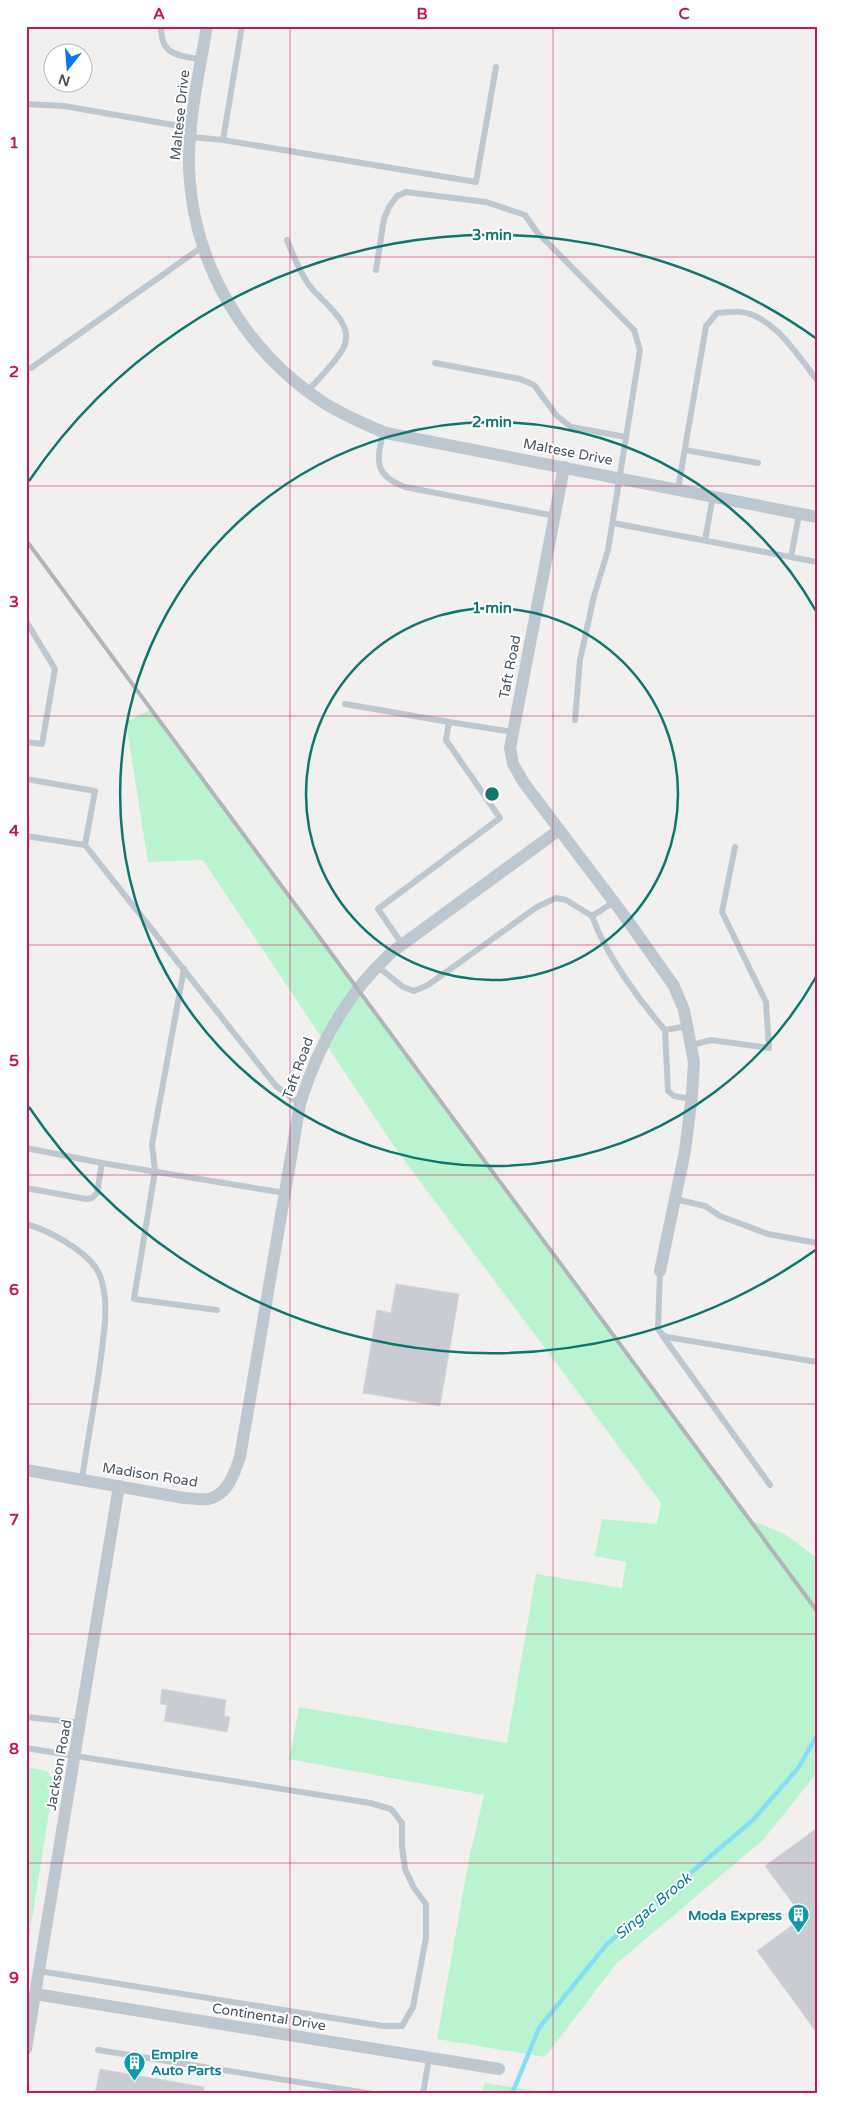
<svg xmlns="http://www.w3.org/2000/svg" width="843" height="2120" font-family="'Varela Round',sans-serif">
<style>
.green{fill:#baf3cf}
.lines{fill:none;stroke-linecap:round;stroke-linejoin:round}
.stream{stroke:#83e0f4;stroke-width:4.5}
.building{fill:#c9ccd2;stroke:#d3d6db}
.lane{stroke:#bcc7d0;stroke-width:6}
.street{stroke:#bcc7d0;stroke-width:12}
.rail{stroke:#b1b5ba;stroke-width:4}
.grid{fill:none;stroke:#c2185b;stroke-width:1;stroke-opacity:0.55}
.ring{fill:none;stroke:#0f766e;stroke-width:2.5}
.labels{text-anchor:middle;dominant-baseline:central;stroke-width:4;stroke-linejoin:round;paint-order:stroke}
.street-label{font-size:14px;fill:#46535f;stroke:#fff}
.culture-label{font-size:14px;font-weight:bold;fill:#0d838f;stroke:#fff;text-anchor:end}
.water-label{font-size:15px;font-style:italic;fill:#037b96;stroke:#fff}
.centre{fill:#0f766e;stroke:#fff;stroke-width:2.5}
.ring-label{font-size:15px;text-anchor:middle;font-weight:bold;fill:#0f766e;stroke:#fff;stroke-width:4;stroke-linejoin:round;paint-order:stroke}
.neatline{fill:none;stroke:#c2185b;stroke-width:2}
.grid-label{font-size:16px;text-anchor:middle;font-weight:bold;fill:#c2185b}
</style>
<rect width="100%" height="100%" fill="#f2efef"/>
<g class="green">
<path d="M152 709 753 1521 784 1534 817 1558V1773L763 1840 616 1964 545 2057 437 2039 469 1859 484 1795 288 1759 291 1751 299 1707 507 1743 536 1574 622 1588 626 1562 595 1556 602 1519 657 1524 661 1503 398 1152 203 860 148 862 126 722Z"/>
<path d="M26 1767 47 1771 54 1781 26 1956Z"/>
<path d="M485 2083 549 2093 482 2094Z"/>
</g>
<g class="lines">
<path class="stream" d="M512 2094 539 2028 607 1944 753 1820 799 1767 817 1735"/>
</g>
<g class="building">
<path d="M396 1284 459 1294 440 1406 363 1393 377 1310 391 1313Z"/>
<path d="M162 1689 226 1700 224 1716 230 1717 227 1732 164 1721 167 1705 160 1704Z"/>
<path d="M817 1828V2033L757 1951 803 1917 765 1866Z"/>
<path d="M100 2069 204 2087V2094H95Z"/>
</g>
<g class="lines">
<g class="lane">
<path d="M161 26C161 57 177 54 201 60"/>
<path d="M26 104 64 106 191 128"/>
<path d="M191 137 223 140 476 182 496 67"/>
<path d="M223 140 242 26"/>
<path d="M287 240C293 255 299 271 309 285 322 303 357 323 343 349 334 364 319 378 308 391"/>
<path d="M376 270 384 219 389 207 397 196 406 192 486 202 525 215 537 232 634 330 640 350 608 550 594 596 580 660 575 720"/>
<path d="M435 363 520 379 534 385 557 416 571 427 626 437"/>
<path d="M31 368 202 247"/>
<path d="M383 432C377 461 373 475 405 487L555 516"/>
<path d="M685 450 758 463"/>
<path d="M678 489 706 326 717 313C725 313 733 311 741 312 774 316 798 356 817 380"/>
<path d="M613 523 817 562"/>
<path d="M705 540 713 496"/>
<path d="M791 557 799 514"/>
<path d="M26 621 55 669 42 744 26 742"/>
<path d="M345 704 449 722"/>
<path d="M26 779 95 791 85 845 276 1086 300 1104"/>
<path d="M26 836 85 845"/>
<path d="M592 916C606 955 638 999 665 1030L688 1026"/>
<path d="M402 944 378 909 500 818 446 740 449 722 513 732"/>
<path d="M377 966 403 987 414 991 428 985 537 907 556 898 566 900 592 916 614 902"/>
<path d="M184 969 152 1144 155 1171 134 1299 217 1310"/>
<path d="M665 1030 668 1091 674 1096 691 1099"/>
<path d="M692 1045 711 1040 769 1048 766 1002 722 912 735 847"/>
<path d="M26 1148 102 1163"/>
<path d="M26 1188 86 1199 92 1198 97 1193 102 1163 285 1193"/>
<path d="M675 1199 705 1206 720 1216 768 1234 817 1243"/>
<path d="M26 1224C48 1230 83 1249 96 1268 105 1282 106 1305 105 1321 101 1373 89 1428 82 1480"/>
<path d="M660 1271 658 1329 662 1334 667 1337 817 1362"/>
<path d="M662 1335 770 1485"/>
<path d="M26 1717 81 1723"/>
<path d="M26 1748 370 1803 391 1809 402 1823V1846L405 1869 414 1888 426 1904V1938L413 2007 402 2026H383L39 1971"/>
<path d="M98 2050 373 2094"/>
<path d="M423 2094 429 2058"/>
</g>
<g class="street">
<path d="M207 26C199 73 188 121 189 169 193 264 243 348 321 401 341 414 364 424 386 433L817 517"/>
<path d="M564 467 510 748 513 764 524 783 623 914 674 986 684 1010 694 1062 692 1095 685 1151 660 1271"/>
<path d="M26 1470 184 1498C192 1498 201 1500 208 1499 228 1495 234 1474 240 1457L300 1104C318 1045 346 994 392 952L559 830"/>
<path d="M35 1994 499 2069"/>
<path d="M26 2049 119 1486"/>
</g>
<path class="rail" d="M26 540 817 1611"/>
</g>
<path class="grid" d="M290 26V2094M553 26V2094M26 257H817M26 486H817M26 716H817M26 945H817M26 1175H817M26 1404H817M26 1634H817M26 1863H817"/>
<g class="ring">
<circle cx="492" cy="794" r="186"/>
<path d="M816 977A372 372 0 1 1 816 611"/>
<path d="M817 1249A559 559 0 0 1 29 1107M29 481A559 559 0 0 1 817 339"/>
</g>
<defs>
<symbol id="building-pin" viewBox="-11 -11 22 30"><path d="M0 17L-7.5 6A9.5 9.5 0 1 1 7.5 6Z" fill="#0f9aa8" stroke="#fff"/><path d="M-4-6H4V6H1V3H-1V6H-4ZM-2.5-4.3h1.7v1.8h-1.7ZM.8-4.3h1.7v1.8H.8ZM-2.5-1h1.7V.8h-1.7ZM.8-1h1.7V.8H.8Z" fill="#fff"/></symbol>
</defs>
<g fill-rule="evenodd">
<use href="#building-pin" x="786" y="1902" width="25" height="34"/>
<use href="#building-pin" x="122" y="2050" width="25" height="34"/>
</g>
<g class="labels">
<g class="street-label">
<text transform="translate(180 115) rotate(-84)">Maltese Drive</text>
<text transform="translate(568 452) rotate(11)">Maltese Drive</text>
<text transform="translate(510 667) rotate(-79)">Taft Road</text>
<text transform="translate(298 1068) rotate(-70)">Taft Road</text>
<text transform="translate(150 1475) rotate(9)">Madison Road</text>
<text transform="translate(59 1765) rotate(-80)">Jackson Road</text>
<text transform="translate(269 2017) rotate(9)">Continental Drive</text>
</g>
<g class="culture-label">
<text x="782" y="1915">Moda Express</text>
<text x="151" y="2054" text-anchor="start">Empire<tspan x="151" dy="16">Auto Parts</tspan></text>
</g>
<g class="water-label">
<text transform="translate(653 1906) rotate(-40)">Singac Brook</text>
</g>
</g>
<circle cx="492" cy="794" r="8" class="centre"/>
<g class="ring-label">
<text x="492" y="240">3 min</text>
<text x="492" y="427">2 min</text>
<text x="492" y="613">1 min</text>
</g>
<rect width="843" height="2120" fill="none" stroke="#ffffff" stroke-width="55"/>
<g transform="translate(68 68) rotate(197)"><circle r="24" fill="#ffffff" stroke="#b5babf"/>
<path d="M0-4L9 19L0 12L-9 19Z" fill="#0875f3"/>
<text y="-8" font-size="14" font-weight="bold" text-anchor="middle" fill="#46535f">N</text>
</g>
<rect x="28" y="28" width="788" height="2064" class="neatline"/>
<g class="grid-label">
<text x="159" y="19">A</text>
<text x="422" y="19">B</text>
<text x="684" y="19">C</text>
<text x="14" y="148">1</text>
<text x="14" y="377">2</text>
<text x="14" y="607">3</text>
<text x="14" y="836">4</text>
<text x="14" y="1066">5</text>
<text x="14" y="1295">6</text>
<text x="14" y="1525">7</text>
<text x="14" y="1754">8</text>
<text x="14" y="1983">9</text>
</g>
</svg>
